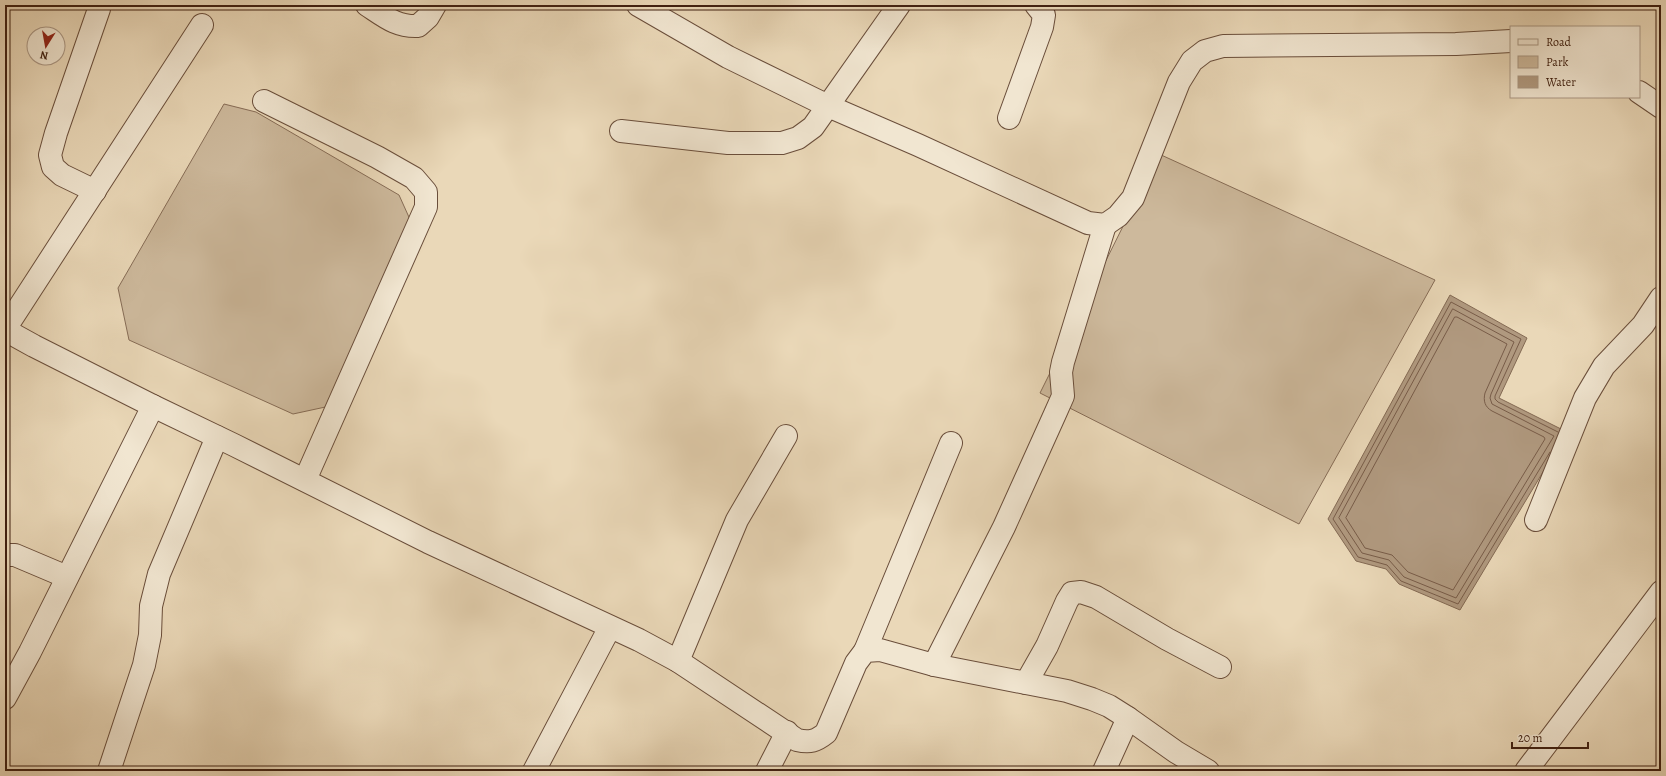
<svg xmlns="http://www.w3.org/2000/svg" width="1666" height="776" font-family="Alegreya,serif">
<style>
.green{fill:#cdb99c;stroke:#866c56}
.water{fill:#b0997f;stroke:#836953}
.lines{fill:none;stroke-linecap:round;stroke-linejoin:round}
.shore{stroke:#785c48;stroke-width:1}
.street-casing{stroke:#6a4e3b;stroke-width:24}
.street{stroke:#f1e6d1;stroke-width:22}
</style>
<rect width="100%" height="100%" fill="#ead8b8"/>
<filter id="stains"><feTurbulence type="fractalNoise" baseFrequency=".005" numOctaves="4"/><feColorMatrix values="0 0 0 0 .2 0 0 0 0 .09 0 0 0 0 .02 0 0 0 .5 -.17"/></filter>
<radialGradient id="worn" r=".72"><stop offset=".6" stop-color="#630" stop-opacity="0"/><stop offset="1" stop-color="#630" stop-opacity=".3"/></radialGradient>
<g class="green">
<path d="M224 104 256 112 399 195 417 235 330 406 293 414 129 340 118 288Z"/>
<path d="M1159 154 1435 280 1299 524 1040 393Z"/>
</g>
<path class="water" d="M1450 295 1527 338 1499 398 1567 432 1460 610 1399 584 1386 569 1356 561 1328 519Z"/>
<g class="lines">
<g class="shore">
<path d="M1453 309 1514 342 1491 394 1490 398 1492 404 1554 436 1456 598 1404 577 1389 560 1362 553 1339 518Z"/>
<path d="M1455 317H1457L1507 344 1485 393C1483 401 1485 407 1492 411L1544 437 1545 439 1453 590 1408 572 1392 555 1365 548 1346 518Z"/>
<path d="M1550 452 1458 604 1401 581 1387 565 1358 557 1333 519 1451 302 1521 339 1495 396V399L1498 402 1558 432"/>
</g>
<defs>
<g id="street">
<path d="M367 5C384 16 396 27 418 26L428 17 435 5"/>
<path d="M638 5 728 57 828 106 918 145 1088 223 1105 225 1118 216 1133 198 1179 82 1192 61 1205 51 1223 46 1456 44 1511 41"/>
<path d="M1639 92 1661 107"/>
<path d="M264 101 377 157 414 178 426 192V207L305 480"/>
<path d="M1009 118 1042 27 1044 15 1036 5"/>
<path d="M621 131 728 143H782L798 138 813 127 899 5"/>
<path d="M95 191 62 175 53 167 50 155 56 133 99 9V5"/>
<path d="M5 329 202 25"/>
<path d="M5 330 34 346 153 406 234 445 428 542 639 640 678 661 797 740C810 743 816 741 826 733L856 663 865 651 880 650 934 665 1067 691 1092 699 1109 706 1128 718 1176 752 1208 771"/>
<path d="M1536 520 1585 398 1604 366 1643 325 1661 298"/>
<path d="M5 555H15L67 577"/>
<path d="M865 651 951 443"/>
<path d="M678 661 737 520 786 436"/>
<path d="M934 665 1004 527 1055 414 1063 396 1061 372 1063 362 1105 225"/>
<path d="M1026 683 1047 646 1067 601 1072 593 1081 592 1096 597 1167 639 1220 667"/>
<path d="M5 698 30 652 153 406"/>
<path d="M109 771 144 665 150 635 151 606 159 574 217 437"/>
<path d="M534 771 610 627"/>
<path d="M767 771 787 732"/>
<path d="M1104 771 1128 718"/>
<path d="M1526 771 1661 592"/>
</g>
</defs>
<use href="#street" class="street-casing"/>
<use href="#street" class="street"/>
</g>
<rect width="1666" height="776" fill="none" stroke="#ead8b8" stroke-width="20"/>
<rect x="6" y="6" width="1654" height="764" fill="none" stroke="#402011" stroke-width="2"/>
<rect x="10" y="10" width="1646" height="756" fill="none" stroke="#402011"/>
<rect x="1510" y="26" width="130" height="72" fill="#f1e6d1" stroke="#aa9784"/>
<rect x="1518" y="39" width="20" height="6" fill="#f1e6d1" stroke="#aa9784"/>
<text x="1546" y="46" font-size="12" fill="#402011">Road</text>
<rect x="1518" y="56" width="20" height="12" fill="#cdb99c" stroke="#aa9784"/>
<text x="1546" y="66" font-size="12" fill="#402011">Park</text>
<rect x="1518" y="76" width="20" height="12" fill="#b0997f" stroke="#aa9784"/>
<text x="1546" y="86" font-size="12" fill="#402011">Water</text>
<g transform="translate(46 46) rotate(191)"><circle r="19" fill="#f1e6d1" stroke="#aa9784"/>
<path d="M0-3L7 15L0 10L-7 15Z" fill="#8f2418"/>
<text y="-6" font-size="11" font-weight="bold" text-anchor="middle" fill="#402011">N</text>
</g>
<path d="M1512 742v6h76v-6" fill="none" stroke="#402011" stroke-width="2"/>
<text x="1518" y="742" font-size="12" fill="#402011" stroke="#f1e6d1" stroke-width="3" paint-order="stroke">20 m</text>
<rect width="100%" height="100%" filter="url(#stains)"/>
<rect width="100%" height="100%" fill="url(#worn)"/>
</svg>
